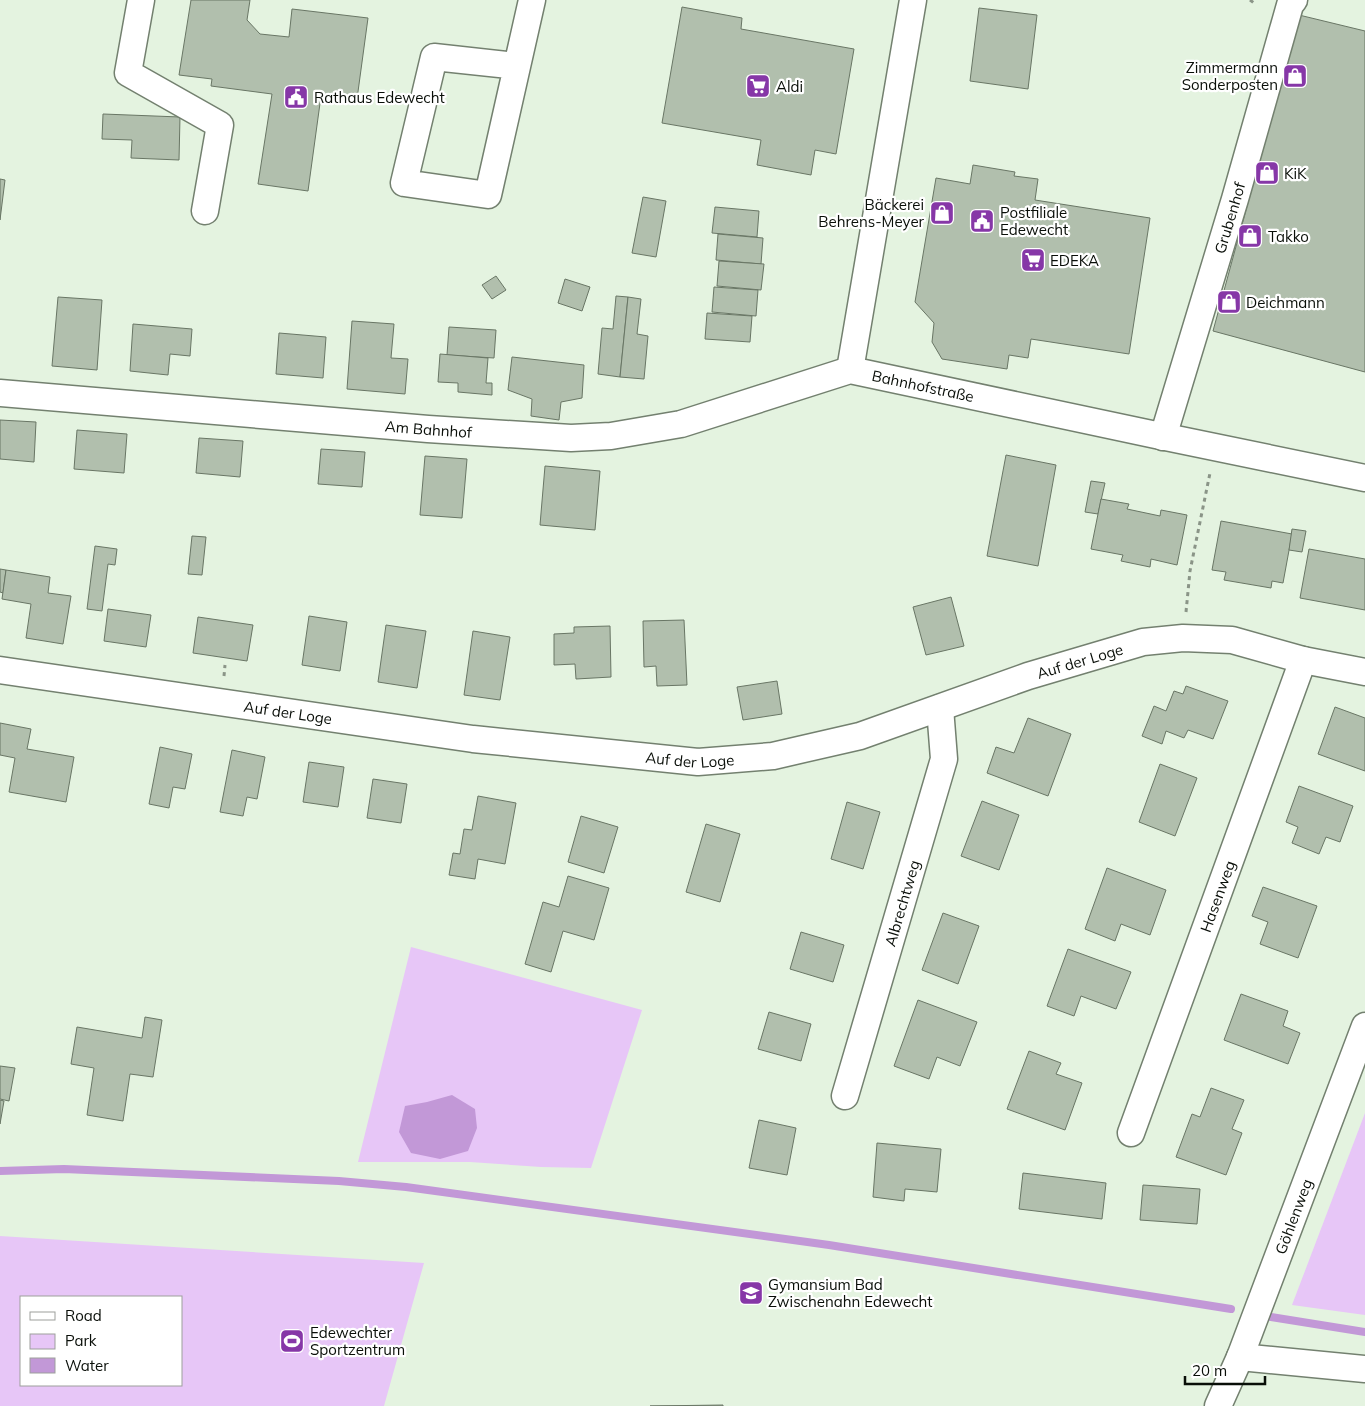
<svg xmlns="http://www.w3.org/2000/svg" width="1365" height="1406" font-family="Mulish,sans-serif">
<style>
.green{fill:#e7c6f7;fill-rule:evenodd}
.water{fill:#c298d7}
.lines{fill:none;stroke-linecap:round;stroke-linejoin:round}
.stream{stroke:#c298d7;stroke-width:8}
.building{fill:#b1bfad;stroke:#697665}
.minor-casing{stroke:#73806f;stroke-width:29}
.path{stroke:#8a9487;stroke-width:3;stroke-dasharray:4 4;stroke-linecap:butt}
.minor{stroke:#fff;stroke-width:26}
.labels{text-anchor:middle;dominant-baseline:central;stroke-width:4.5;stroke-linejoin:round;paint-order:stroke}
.poi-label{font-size:15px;fill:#090e08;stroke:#fff;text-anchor:start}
.street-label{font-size:15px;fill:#090e08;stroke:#fff}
</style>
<rect width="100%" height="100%" fill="#e4f3e0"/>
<g class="green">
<path d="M411 947 642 1010 591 1168 541 1167 470 1162H358Z"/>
<path d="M1365 1113V1315L1292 1305Z"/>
<path d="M0 1236 424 1263 384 1406H0ZM21 1297H181V1385H21Z"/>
</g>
<path class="water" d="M452 1095 475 1109 477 1128 468 1151 440 1159 411 1153 399 1132 405 1106 427 1102Z"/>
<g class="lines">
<g class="stream">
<path d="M0 1171 64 1169 339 1181 406 1187 829 1245 1231 1309"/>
<path d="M1271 1317 1365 1332"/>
</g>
</g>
<g class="building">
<path d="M191 0H250L247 20 260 34 289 37 292 9 368 18 357 99 321 96 308 191 258 184 272 94 211 86 212 79 179 75Z"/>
<path d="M682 7 742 18 741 29 854 49 836 154 815 150 811 175 757 165 761 140 662 123Z"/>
<path d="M979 8 1037 15 1028 89 970 81Z"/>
<path d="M1299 15 1365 31V372L1213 331Z"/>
<path d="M103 114 180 117 179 160 131 158 132 140 102 139Z"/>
<path d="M973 165 1015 172 1014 176 1038 179 1035 200 1150 218 1129 354 1031 339 1028 358 1009 355 1007 369 942 359 932 342 934 323 915 302 936 178 970 184Z"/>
<path d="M0 179 5 180 0 220Z"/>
<path d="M643 197 666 201 656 257 632 253Z"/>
<path d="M715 207 759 211 757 237 712 233Z"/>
<path d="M718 234 763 238 761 264 716 260Z"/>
<path d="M719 261 764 264 761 290 717 286Z"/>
<path d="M496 276 506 290 492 299 482 285Z"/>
<path d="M565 279 590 287 582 311 558 303Z"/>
<path d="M714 287 758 290 756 316 712 312Z"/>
<path d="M616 296 628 297 620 377 598 374 602 328 613 329Z"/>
<path d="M58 297 102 300 97 370 52 366Z"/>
<path d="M628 297 641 299 637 334 648 336 644 379 620 377Z"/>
<path d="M707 313 752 316 750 342 705 339Z"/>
<path d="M352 321 394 324 391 358 408 359 405 394 347 389Z"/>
<path d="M133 324 192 329 190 356 170 354 168 375 130 371Z"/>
<path d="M449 327 496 330 494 358 447 355Z"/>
<path d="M279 333 326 337 323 378 276 374Z"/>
<path d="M440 354 488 358 486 383H492V395L458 392V383L438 382Z"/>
<path d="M512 357 584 365 582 398 561 402 559 420 531 416 532 399 508 390Z"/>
<path d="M0 420 36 422 34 462 0 459Z"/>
<path d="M77 430 127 434 124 473 74 469Z"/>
<path d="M199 438 243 441 240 477 196 473Z"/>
<path d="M321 449 365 452 362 487 318 484Z"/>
<path d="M1006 455 1056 465 1038 566 987 556Z"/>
<path d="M425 456 467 459 462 518 420 515Z"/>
<path d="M545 466 600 471 595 530 540 525Z"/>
<path d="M1091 481 1105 483 1098 514 1085 512Z"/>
<path d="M1101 499 1129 504 1127 509 1160 516 1161 510 1187 515 1177 565 1151 559 1150 567 1121 561 1123 555 1091 549Z"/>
<path d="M1221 521 1292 534 1283 583 1272 581 1271 588 1224 580 1226 572 1212 570Z"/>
<path d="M1292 529 1306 531 1302 552 1289 550Z"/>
<path d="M192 536 206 537 202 575 188 574Z"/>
<path d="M95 546 117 549 115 565 108 564 102 611 87 609Z"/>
<path d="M1309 549 1365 559V610L1300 598Z"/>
<path d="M0 569 6 570 3 593 0 592Z"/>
<path d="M6 570 50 577 48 593 71 596 63 644 26 638 31 604 2 599Z"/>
<path d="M951 597 964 646 926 655 913 607Z"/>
<path d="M108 609 151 615 146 647 104 641Z"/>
<path d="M309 616 347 622 340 671 302 665Z"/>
<path d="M198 617 253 625 247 661 193 653Z"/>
<path d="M684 620 687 685 657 686 656 666 644 667 643 621Z"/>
<path d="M386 625 426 631 417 688 378 682Z"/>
<path d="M610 626 611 677 576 679 575 664 554 665V634L574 633V627Z"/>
<path d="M473 631 510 637 500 700 464 695Z"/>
<path d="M777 681 782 714 743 720 737 687Z"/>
<path d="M1186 686 1228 701 1213 739 1188 730 1184 738 1166 731 1162 744 1142 736 1154 706 1166 711 1174 691 1183 694Z"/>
<path d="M1335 707 1365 718V771L1318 754Z"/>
<path d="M1028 718 1071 734 1048 796 987 773 996 747 1014 753Z"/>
<path d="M0 723 31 729 27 749 74 757 66 802 9 792 15 758 0 755Z"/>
<path d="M160 747 192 754 185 789 173 787 169 808 149 804Z"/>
<path d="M232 750 265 757 257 799 247 797 243 816 220 812Z"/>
<path d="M309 762 344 767 338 807 303 802Z"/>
<path d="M1160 764 1197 778 1175 836 1139 822Z"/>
<path d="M373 779 407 784 401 823 367 818Z"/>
<path d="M1299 786 1353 806 1340 842 1326 837 1319 854 1292 843 1298 827 1286 822Z"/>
<path d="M478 796 516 803 505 864 478 859 475 879 449 875 453 853 460 854 464 829 472 830Z"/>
<path d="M982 801 1019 815 999 870 961 856Z"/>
<path d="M847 802 880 812 863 869 831 859Z"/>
<path d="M581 816 618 827 604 873 568 862Z"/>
<path d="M706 824 740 834 720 902 686 892Z"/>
<path d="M1107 868 1166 890 1150 935 1121 924 1115 941 1085 929Z"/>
<path d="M568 876 609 888 594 940 563 931 551 972 525 964 543 902 559 907Z"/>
<path d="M1263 887 1317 906 1298 958 1260 944 1268 922 1252 916Z"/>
<path d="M943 913 979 926 958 984 922 970Z"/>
<path d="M801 932 844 945 833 982 790 969Z"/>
<path d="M1068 949 1131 972 1116 1009 1081 996 1074 1016 1047 1006Z"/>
<path d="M1241 994 1288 1011 1283 1026 1300 1033 1288 1064 1224 1040Z"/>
<path d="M918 1000 977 1022 960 1066 937 1057 929 1079 894 1066Z"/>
<path d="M769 1012 811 1024 801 1061 758 1049Z"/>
<path d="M145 1017 162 1020 153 1077 130 1074 123 1121 87 1115 94 1068 71 1064 77 1027 142 1038Z"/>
<path d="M1029 1051 1061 1063 1056 1074 1082 1083 1065 1130 1007 1109Z"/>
<path d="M0 1066 15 1068 9 1101 0 1099Z"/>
<path d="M1211 1088 1244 1100 1232 1129 1242 1133 1226 1175 1176 1157 1192 1114 1200 1117Z"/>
<path d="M0 1100 4 1101 0 1124Z"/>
<path d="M759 1120 796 1128 787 1175 749 1168Z"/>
<path d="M877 1143 941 1149 937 1192 905 1189 904 1201 873 1197Z"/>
<path d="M1023 1173 1106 1183 1102 1219 1019 1209Z"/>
<path d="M1143 1185 1200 1189 1197 1224 1140 1220Z"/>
<path d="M723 1405V1406H650Z"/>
</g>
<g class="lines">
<defs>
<g id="minor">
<path d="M141 0 128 73 220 125 205 211"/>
<path d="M517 66 434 57 404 183 488 195 532 0"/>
<path d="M850 370 913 0"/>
<path id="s1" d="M0 393 428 429 571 438 611 436 681 424 850 370 1156 435 1365 478"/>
<path id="s2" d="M1163 437 1235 199 1290 5 1294 0"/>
<path id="s3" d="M0 670 473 739 698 762 773 756 860 736 1028 676 1143 642 1183 638 1232 640 1303 660 1365 672"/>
<path id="s4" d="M845 1096 944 759 940 708"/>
<path id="s5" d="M1131 1133 1303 660"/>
<path d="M1240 1357 1365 1369"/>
<path id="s6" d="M1218 1406 1240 1357 1365 1026"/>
</g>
</defs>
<use href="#minor" class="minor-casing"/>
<g class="path">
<path d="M1250 0 1254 3"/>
<path d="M1186 612 1190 571 1210 473"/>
<path d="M224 676 225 665"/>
</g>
<use href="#minor" class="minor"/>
</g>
<defs>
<symbol id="shop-square" viewBox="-11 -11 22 22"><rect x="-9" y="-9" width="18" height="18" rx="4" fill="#8637a7" stroke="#fff"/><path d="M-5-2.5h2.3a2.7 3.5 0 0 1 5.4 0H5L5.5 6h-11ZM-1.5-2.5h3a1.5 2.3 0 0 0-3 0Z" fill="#fff"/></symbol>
<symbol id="supermarket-square" viewBox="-11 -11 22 22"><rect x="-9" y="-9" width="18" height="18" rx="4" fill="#8637a7" stroke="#fff"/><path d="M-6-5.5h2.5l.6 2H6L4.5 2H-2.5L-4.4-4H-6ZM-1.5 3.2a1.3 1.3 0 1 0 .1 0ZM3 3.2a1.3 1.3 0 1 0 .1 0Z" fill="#fff"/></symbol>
<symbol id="civic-square" viewBox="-11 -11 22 22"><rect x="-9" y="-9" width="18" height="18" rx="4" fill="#8637a7" stroke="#fff"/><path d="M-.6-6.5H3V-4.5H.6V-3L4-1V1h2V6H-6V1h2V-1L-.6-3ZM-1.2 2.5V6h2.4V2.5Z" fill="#fff"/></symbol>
<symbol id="school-square" viewBox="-11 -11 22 22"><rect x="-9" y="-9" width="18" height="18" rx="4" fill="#8637a7" stroke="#fff"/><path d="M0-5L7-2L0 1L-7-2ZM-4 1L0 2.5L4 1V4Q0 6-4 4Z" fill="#fff"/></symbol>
<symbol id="stadium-square" viewBox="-11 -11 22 22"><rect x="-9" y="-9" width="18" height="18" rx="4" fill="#8637a7" stroke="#fff"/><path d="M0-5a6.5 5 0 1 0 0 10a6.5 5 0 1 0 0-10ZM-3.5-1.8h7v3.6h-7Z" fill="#fff"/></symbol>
</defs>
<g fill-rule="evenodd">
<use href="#shop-square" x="1281" y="62" width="28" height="28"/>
<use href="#supermarket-square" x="744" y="72" width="28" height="28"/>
<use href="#civic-square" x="282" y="83" width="28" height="28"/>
<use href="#shop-square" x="1253" y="159" width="28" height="28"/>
<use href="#shop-square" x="928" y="199" width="28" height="28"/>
<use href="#civic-square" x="968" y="207" width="28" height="28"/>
<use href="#shop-square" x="1236" y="222" width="28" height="28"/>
<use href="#supermarket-square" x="1019" y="246" width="28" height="28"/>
<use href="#shop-square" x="1215" y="288" width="28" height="28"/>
<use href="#school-square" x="737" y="1279" width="28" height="28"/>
<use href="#stadium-square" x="278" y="1327" width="28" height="28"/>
</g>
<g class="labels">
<g class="poi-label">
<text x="1278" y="67" text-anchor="end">Zimmermann<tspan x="1278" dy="17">Sonderposten</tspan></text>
<text x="776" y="86">Aldi</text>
<text x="314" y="97">Rathaus Edewecht</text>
<text x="1284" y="173">KiK</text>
<text x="924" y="204" text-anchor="end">Bäckerei<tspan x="924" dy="17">Behrens-Meyer</tspan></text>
<text x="1000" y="212">Postfiliale<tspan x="1000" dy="17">Edewecht</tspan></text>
<text x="1268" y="236">Takko</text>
<text x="1050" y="260">EDEKA</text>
<text x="1246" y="302">Deichmann</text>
<text x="768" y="1284">Gymansium Bad<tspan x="768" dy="17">Zwischenahn Edewecht</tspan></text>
<text x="310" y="1332">Edewechter<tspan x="310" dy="17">Sportzentrum</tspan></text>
</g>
<g class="street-label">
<text stroke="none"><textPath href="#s2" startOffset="229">Grubenhof</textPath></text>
<text stroke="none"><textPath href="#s1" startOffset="936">Bahnhofstraße</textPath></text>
<text stroke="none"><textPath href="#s1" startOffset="430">Am Bahnhof</textPath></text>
<text stroke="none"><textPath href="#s3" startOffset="1101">Auf der Loge</textPath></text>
<text stroke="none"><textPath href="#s3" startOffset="291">Auf der Loge</textPath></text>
<text stroke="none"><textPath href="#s3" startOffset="696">Auf der Loge</textPath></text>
<text stroke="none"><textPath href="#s5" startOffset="252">Hasenweg</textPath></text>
<text stroke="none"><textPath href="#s4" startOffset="201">Albrechtweg</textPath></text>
<text stroke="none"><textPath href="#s6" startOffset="204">Göhlenweg</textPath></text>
</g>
</g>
<rect x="20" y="1296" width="162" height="90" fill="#ffffff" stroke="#9d9f9c"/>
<rect x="30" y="1312" width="25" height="8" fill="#ffffff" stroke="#9d9f9c"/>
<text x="65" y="1321" font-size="15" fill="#090e08">Road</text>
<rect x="30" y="1334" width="25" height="15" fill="#e7c6f7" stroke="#9d9f9c"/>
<text x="65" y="1346" font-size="15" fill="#090e08">Park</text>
<rect x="30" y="1358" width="25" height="15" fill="#c298d7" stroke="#9d9f9c"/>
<text x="65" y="1371" font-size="15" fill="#090e08">Water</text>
<path d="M1185 1376v8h80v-8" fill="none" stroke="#090e08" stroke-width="2.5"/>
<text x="1192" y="1376" font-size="15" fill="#090e08" stroke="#ffffff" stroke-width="4" paint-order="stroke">20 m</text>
</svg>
